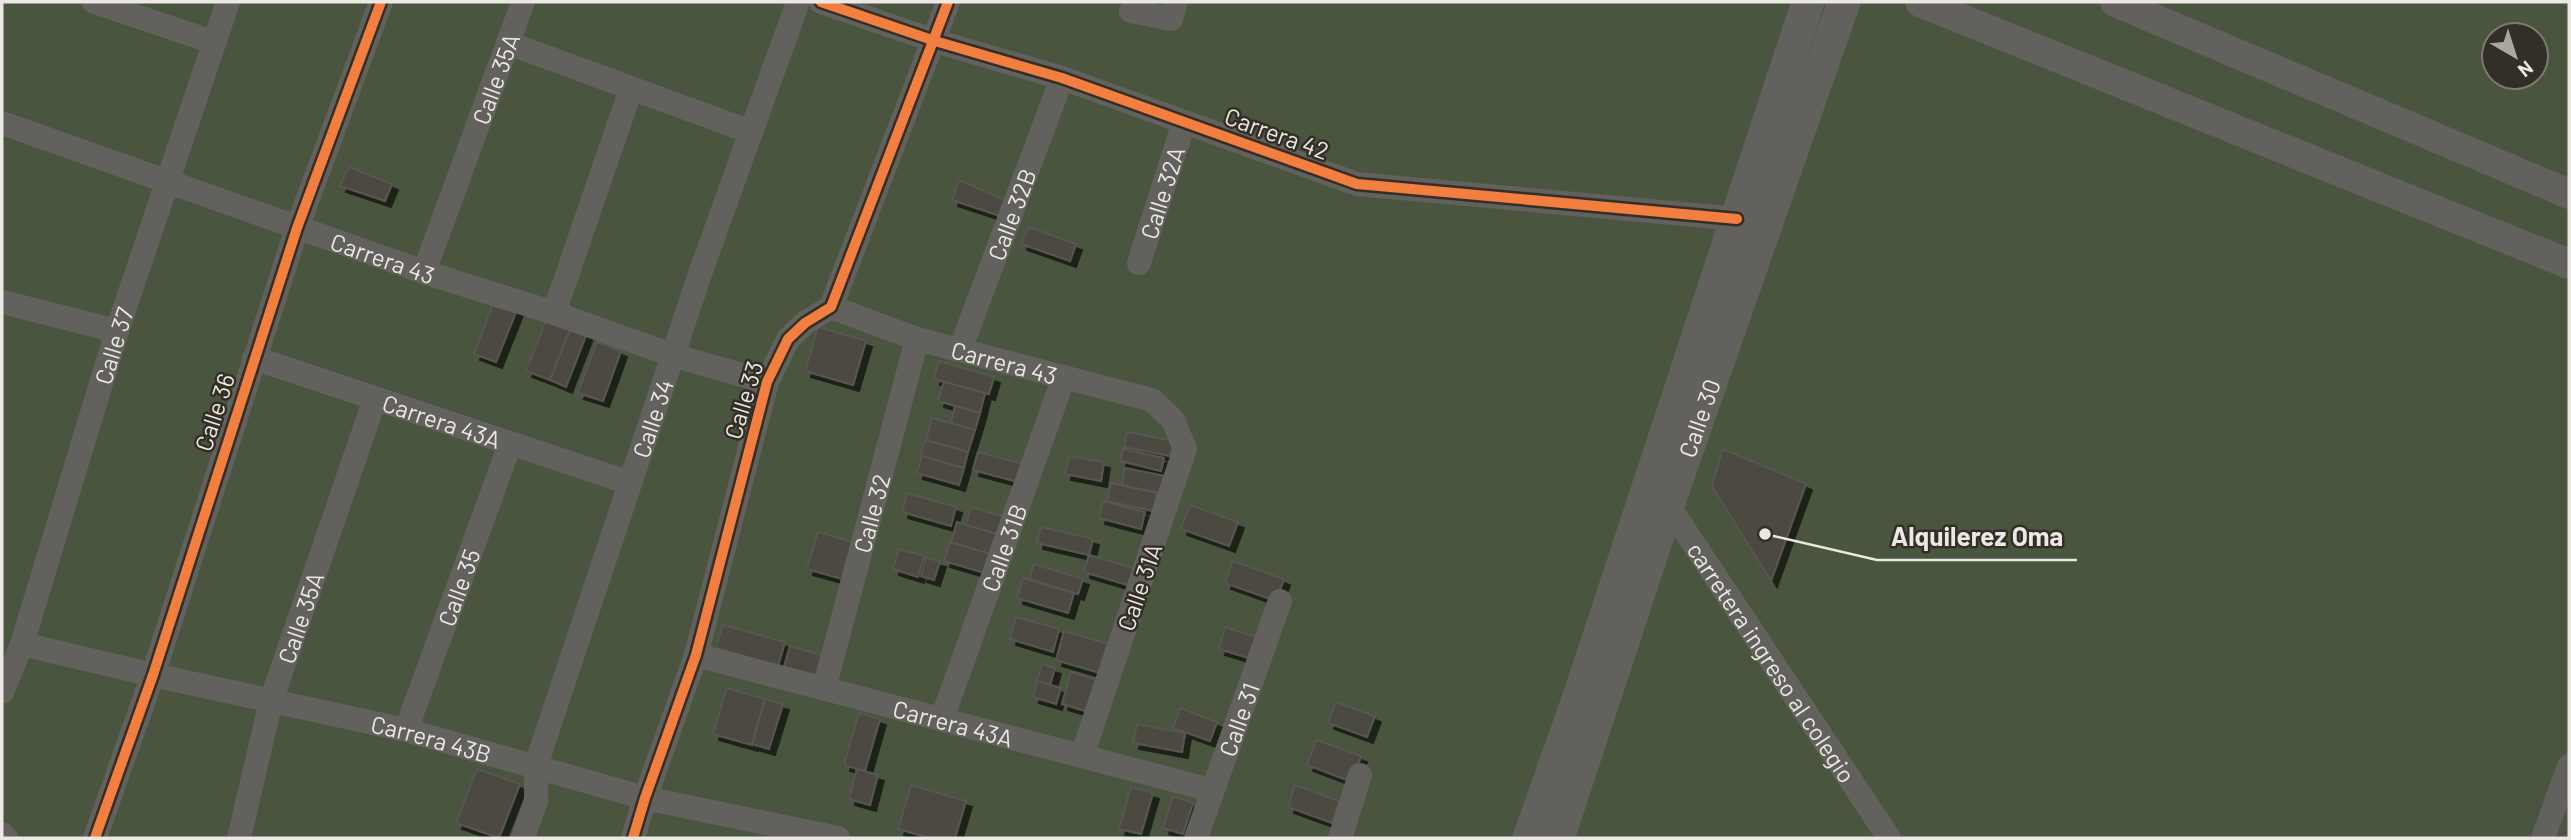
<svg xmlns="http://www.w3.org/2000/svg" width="2571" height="840" font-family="Barlow,sans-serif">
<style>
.green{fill:#49553e;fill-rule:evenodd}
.building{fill:#4c4840;stroke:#585652;stroke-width:2;filter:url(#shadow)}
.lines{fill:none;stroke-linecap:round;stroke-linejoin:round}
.minor{stroke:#63615e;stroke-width:24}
.tertiary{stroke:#63615e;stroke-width:30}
.secondary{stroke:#63615e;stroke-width:33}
.cycleway-casing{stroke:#342f26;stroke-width:15}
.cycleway{stroke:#f27e40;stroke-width:10}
.labels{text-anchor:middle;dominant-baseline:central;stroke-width:5;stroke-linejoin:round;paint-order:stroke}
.street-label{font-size:24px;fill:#ece8e3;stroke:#342f26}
.leader{fill:none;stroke:#ece8e3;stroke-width:2.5}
.callout-dot{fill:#ece8e3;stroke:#342f26;stroke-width:2.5}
.callout-label{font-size:26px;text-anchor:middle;font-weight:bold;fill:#ece8e3;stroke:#342f26;stroke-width:5;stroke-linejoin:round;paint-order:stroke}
</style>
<defs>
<filter id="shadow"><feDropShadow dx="6" dy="6" stdDeviation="0" flood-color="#0009"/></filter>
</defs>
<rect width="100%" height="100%" fill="#302e2a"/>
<path class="green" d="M2 2H2569V838H2ZM2494 35H2536V77H2494Z"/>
<g class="building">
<path d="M349 167 392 184 385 201 340 186Z"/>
<path d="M959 180 1005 200 1000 216 952 200Z"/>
<path d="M1029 227 1076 244 1070 261 1021 244Z"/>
<path d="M495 299 518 307 496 362 474 354Z"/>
<path d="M547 318 571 327 550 380 526 371Z"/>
<path d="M571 327 587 333 566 387 550 380Z"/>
<path d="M818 327 866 341 853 385 805 371Z"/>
<path d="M597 342 621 351 603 401 578 393Z"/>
<path d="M939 361 994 377 989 394 934 379Z"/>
<path d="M944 382 985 393 980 413 938 401Z"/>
<path d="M955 406 980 413 975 430 951 423Z"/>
<path d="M932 418 975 430 968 452 926 440Z"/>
<path d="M1127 432 1174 441 1170 456 1124 447Z"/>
<path d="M925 440 968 452 964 468 920 456Z"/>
<path d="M1123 449 1164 458 1161 471 1120 461Z"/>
<path d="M1723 449 1806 484 1771 581 1712 486Z"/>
<path d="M978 452 1023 464 1018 482 973 470Z"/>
<path d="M922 456 964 468 959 485 917 473Z"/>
<path d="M1069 456 1104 462 1101 481 1065 474Z"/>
<path d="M1125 468 1169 477 1165 494 1122 485Z"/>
<path d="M1111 483 1157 493 1153 511 1107 501Z"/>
<path d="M907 493 956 507 951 526 902 512Z"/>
<path d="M1103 501 1145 512 1141 529 1099 518Z"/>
<path d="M1190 505 1238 522 1229 546 1181 529Z"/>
<path d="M971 507 1008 518 1003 536 966 525Z"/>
<path d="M957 522 1003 536 997 556 951 543Z"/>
<path d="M1041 527 1093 539 1089 555 1037 543Z"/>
<path d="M818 532 856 543 846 580 807 569Z"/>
<path d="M950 542 997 556 992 575 944 561Z"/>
<path d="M899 549 924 556 918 577 893 569Z"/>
<path d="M1089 555 1136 569 1131 586 1084 572Z"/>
<path d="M926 558 940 561 934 580 921 576Z"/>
<path d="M1233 561 1284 579 1276 601 1225 583Z"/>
<path d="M1034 564 1083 579 1078 594 1029 579Z"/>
<path d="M1023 578 1074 593 1068 613 1017 598Z"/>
<path d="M1016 617 1059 629 1053 652 1010 639Z"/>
<path d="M723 625 785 642 778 666 716 648Z"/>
<path d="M1225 627 1262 639 1255 660 1219 649Z"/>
<path d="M1064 631 1108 644 1100 673 1056 660Z"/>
<path d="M790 646 828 657 821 678 784 667Z"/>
<path d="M1042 664 1055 668 1050 685 1037 681Z"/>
<path d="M1071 672 1102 681 1092 713 1062 704Z"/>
<path d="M1037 681 1061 688 1056 704 1033 697Z"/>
<path d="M727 688 765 699 752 745 713 734Z"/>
<path d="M765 699 783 704 769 749 752 744Z"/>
<path d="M1336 702 1375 716 1367 737 1328 723Z"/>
<path d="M1180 708 1217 722 1210 741 1173 728Z"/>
<path d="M859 713 880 719 865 771 844 765Z"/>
<path d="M1137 724 1185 733 1182 752 1133 743Z"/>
<path d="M1316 740 1361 756 1352 782 1307 765Z"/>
<path d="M477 769 520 784 499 838 456 823Z"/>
<path d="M857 769 878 775 870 805 849 799Z"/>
<path d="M911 785 966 801 955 838H930L898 829Z"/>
<path d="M1295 785 1339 801 1332 823 1288 807Z"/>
<path d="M1131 787 1153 793 1141 834 1119 829Z"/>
<path d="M1173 796 1193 803 1183 834 1163 828Z"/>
</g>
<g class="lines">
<g class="minor">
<path d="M94 2 213 42"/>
<path d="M821 2 935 41 1062 78 1357 184 1737 219"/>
<path d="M1131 11 1171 19 1176 2"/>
<path d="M508 43 751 132"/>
<path id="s1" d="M2 123 424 272 554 313 672 355 767 382"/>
<path id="s2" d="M1139 263 1184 122"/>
<path id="s3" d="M424 272 523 2"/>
<path d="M2 302 117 331"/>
<path id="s4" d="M831 307 917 339 1152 400 1173 420 1185 449 1082 756"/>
<path d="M554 313 631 89"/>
<path id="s5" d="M960 350 1062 78"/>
<path id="s6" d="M254 358 630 483"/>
<path id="s7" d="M1656 501 1668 505 1889 838"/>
<path id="s8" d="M22 644 153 675 406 730 645 798 838 838"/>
<path id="s9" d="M696 655 1211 790"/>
<path id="s10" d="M824 689 917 339"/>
<path id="s11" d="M2 692 22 644 117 331 228 2"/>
<path id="s12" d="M942 719 1064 377"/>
<path id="s13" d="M406 730 510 444"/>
<path d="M2 834 6 838"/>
<path d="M95 838 153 675 297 228 381 2"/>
<path id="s14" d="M239 838 271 701 375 399"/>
<path id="s15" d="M523 838 536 801V765L702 268 798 2"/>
<path d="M633 838 645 798 696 655 767 382 788 339 805 323 831 307 948 2"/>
<path id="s16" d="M1196 838 1280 601"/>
<path d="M1340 838 1360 775"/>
<path d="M2543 838 2569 766"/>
</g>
<g class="tertiary">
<path d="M1920 2 2569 264"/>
<path d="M2115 2 2569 194"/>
</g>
<g class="secondary">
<path d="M1529 838 1581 691 1808 2"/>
<path id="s17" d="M1558 838 1668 505 1844 2"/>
</g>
<defs>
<g id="cycleway">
<path d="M821 2 935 41 1062 78 1357 184 1737 219"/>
<path d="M95 838 153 675 297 228 381 2"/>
<path d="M633 838 645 798 696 655 767 382 788 339 805 323 831 307 948 2"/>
</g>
</defs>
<use href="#cycleway" class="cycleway-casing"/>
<use href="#cycleway" class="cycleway"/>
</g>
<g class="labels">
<g class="street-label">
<text stroke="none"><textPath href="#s3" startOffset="206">Calle 35A</textPath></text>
<text transform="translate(1277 133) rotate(20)">Carrera 42</text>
<text stroke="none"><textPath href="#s2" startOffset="74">Calle 32A</textPath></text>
<text stroke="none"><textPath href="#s5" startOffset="145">Calle 32B</textPath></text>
<text stroke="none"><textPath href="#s1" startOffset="404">Carrera 43</textPath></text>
<text stroke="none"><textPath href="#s11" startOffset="364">Calle 37</textPath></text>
<text stroke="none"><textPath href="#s4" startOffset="182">Carrera 43</textPath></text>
<text transform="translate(743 400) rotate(-73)">Calle 33</text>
<text transform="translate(214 412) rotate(-72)">Calle 36</text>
<text stroke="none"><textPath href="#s15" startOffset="441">Calle 34</textPath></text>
<text stroke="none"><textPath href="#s17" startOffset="443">Calle 30</textPath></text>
<text stroke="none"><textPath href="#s6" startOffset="198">Carrera 43A</textPath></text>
<text stroke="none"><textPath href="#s10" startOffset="182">Calle 32</textPath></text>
<text stroke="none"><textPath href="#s12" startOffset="182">Calle 31B</textPath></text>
<text stroke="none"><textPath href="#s13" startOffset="152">Calle 35</textPath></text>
<text transform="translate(1139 587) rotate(-71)">Calle 31A</text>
<text stroke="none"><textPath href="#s14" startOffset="229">Calle 35A</textPath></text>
<text stroke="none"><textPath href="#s7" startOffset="201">carretera ingreso al colegio</textPath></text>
<text stroke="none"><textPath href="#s16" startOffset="126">Calle 31</textPath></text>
<text stroke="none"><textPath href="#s9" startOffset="266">Carrera 43A</textPath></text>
<text stroke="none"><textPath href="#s8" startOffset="420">Carrera 43B</textPath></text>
</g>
</g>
<path class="leader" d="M1765 534L1877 560H2077"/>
<circle class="callout-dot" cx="1765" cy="534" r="7"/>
<g class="callout-label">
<text x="1977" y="546">Alquilerez Oma</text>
</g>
<rect width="2571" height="840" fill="none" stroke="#ece8e3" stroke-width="7"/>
<g transform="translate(2515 56) rotate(141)"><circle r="33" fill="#342f26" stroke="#7e7972" stroke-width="2"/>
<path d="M0-5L12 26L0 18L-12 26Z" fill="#aaa7a2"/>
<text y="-10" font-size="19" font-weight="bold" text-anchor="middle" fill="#ece8e3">N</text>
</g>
</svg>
